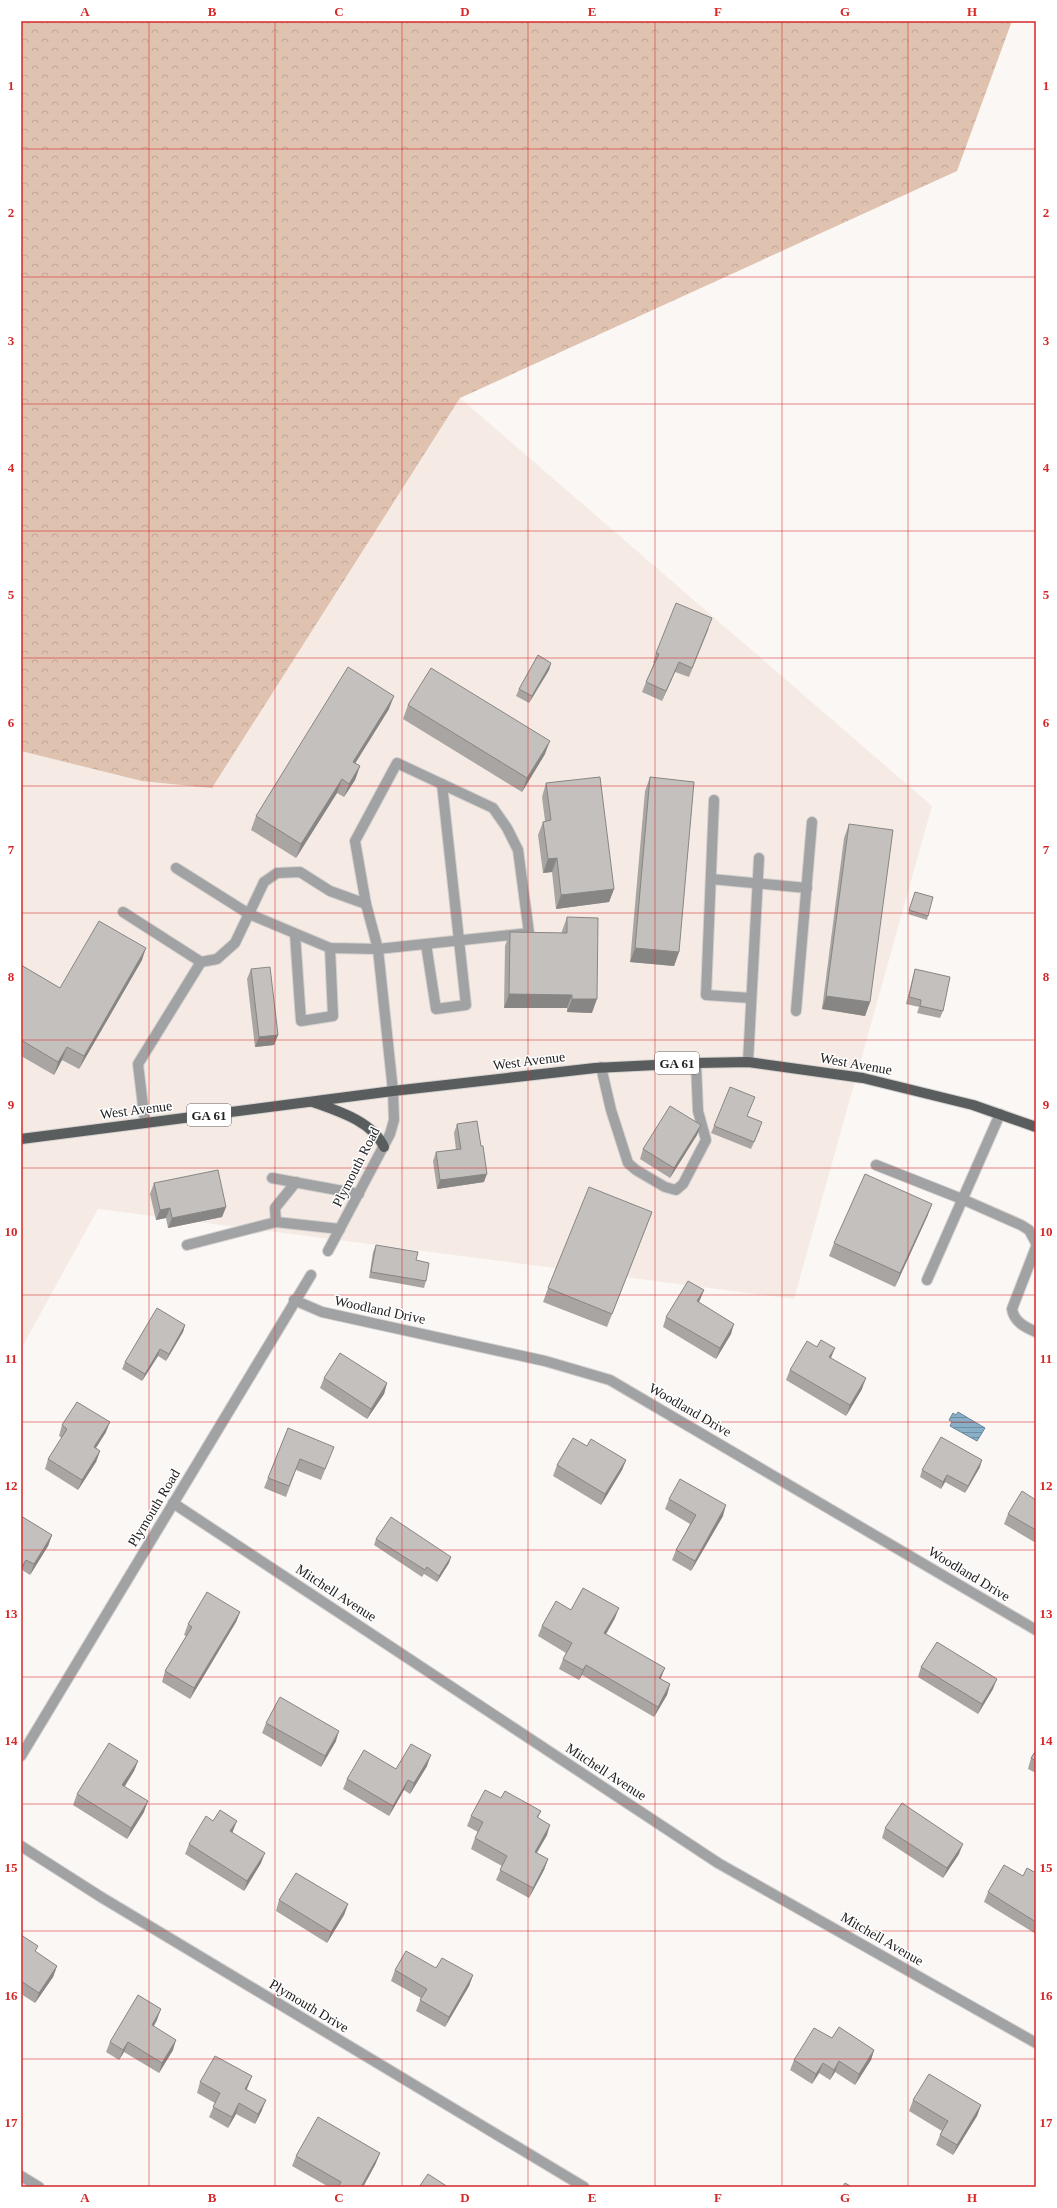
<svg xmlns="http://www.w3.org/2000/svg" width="1057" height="2208" font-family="'Times New Roman',serif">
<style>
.built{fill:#f5ebe4}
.forest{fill:url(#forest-crowns)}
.water{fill:url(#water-rules);stroke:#698596}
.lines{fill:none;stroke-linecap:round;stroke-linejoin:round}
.lane-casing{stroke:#d3d0cf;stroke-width:12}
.street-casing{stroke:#d3d0cf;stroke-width:12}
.primary-casing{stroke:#d3d0cf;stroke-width:12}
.lane{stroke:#a1a2a3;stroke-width:10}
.street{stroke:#a1a2a3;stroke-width:10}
.primary{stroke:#5a5d5e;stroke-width:10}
.wall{fill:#a8a5a3}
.shaded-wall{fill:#888685}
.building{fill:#c3c0be;stroke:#888685}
.grid{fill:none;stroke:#d62828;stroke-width:1;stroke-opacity:0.55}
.labels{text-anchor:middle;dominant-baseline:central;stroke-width:3;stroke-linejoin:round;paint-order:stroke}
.shield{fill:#fff;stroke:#656464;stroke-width:1}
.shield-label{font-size:13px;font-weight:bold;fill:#232121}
.street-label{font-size:14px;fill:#232121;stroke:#fff}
.neatline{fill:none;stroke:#d62828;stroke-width:1.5}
.grid-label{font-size:13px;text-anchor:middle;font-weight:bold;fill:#d62828}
</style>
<defs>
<pattern id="forest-crowns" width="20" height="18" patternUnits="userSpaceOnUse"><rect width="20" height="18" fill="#e0c2b0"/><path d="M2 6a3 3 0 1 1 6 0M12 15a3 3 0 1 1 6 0" fill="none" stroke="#c0a697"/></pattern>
<pattern id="water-rules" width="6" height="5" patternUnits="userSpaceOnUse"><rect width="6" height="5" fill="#87b0c8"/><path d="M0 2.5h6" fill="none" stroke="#6e8fa2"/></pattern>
</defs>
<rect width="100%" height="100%" fill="#faf7f5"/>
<path class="built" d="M460 398 932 806 794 1299 98 1209 21 1349V747L212 788Z"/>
<path class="forest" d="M21 21H1012L957 171 460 398 212 788 142 781 21 751Z"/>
<path class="water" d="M958 1412 985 1428 977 1441 950 1426 952 1422 949 1420 953 1413 956 1415Z"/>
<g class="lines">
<defs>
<g id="lane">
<path d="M714 800 706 995 751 998"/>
<path d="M711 879 807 888"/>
<path d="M366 904 378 949 393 1091"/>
<path d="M123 912 201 962"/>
<path d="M295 934 301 1021 333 1016 330 948"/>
<path d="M426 944 436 1009 466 1005 442 784"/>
<path d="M796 1011 812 822"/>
<path d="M748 1062 759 858"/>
<path d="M601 1067 611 1110 628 1163 636 1170 665 1187 676 1190 683 1184 706 1140 698 1111 696 1063"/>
<path d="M145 1123 138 1064 201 962 217 959 235 943 264 882 277 873 300 872 330 891 366 904 355 841 397 763 493 808 507 828 518 850 529 933 378 949 330 948 249 914 176 868"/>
<path d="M876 1165 962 1199 1021 1225 1029 1230 1036 1243"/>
<path d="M272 1178 359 1194"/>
<path d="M276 1222 275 1208 296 1182"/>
<path d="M187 1245 276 1222 340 1229"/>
<path d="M1036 1247 1012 1309C1014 1322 1025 1327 1036 1332"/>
<path d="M927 1280 1000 1114"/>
<path d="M21 2176 39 2187"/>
</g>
<g id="street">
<path d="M328 1251 390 1134 394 1120 393 1091"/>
<path d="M294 1300 322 1312 545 1361 610 1380 1036 1630"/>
<path d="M173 1503 718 1863 1036 2043"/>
<path d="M21 1756 311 1275"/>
<path d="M21 1846 101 1897 584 2187"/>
</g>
<g id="primary">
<path d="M313 1102C338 1111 372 1121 384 1147"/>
<path d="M21 1139 393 1091 595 1068 696 1063 748 1062 863 1078 973 1105 1036 1127"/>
</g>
</defs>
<use href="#lane" class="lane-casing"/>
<use href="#street" class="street-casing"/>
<use href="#primary" class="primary-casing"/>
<use href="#lane" class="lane"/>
<use href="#street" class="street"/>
<use href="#primary" class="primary"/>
</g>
<g class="wall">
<path d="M709 628 689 677 675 672 662 701 642 692 646 682 654 663H653L656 653Z"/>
<path d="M551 663 549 670 529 703 516 696 519 689Z"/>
<path d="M408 705 545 754 522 792 403 719Z"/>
<path d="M389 709 355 763 360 766 355 780 344 797 337 793 296 858 251 830 256 816Z"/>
<path d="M650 777 679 952 674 966 630 962 645 791Z"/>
<path d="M546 783 614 889 609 902 556 909 552 872 543 873 538 835 543 822 545 821 542 797Z"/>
<path d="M849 824 870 1002 865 1016 822 1009 844 838Z"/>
<path d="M914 895 928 916 927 920 908 914Z"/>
<path d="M567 917 592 1013 567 1012V1008H504L505 946 510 932 562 933V931Z"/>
<path d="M142 960 79 1069 62 1060 54 1075 21 1056V965L60 988Z"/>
<path d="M251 969 278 1035 274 1045 255 1047 247 979Z"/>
<path d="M915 969 943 1011 940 1018 917 1013 919 1007 906 1004 913 976Z"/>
<path d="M752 1104 747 1116 760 1129 751 1149 711 1133 714 1126Z"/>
<path d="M457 1124 481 1146 484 1182 437 1189 433 1161 436 1152 456 1150 454 1133Z"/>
<path d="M701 1125 697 1135 670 1178 640 1159 643 1149Z"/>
<path d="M154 1183 226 1207 222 1217 168 1228 166 1218 156 1220 150 1194Z"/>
<path d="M932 1204 927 1217 895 1287 829 1256 834 1243Z"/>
<path d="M652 1212 607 1327 543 1302 548 1288Z"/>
<path d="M376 1245 416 1260 426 1281 424 1288 369 1278 373 1252Z"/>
<path d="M704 1290 698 1303 731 1334 716 1359 663 1327 666 1317Z"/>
<path d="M185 1325 183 1332 166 1361 158 1356 142 1381 122 1369 125 1362Z"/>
<path d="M817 1347 831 1358 862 1389 846 1416 786 1380 790 1370Z"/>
<path d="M324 1378 387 1383 384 1394 367 1419 320 1388Z"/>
<path d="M62 1425 106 1432 96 1448 100 1451 96 1462 78 1490 45 1469 48 1459 62 1438 59 1436Z"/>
<path d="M288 1428 330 1457 321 1480 296 1470 286 1497 264 1488Z"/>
<path d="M587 1446 626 1460 622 1470 601 1505 553 1476 557 1465Z"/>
<path d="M980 1467 965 1493 945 1482 941 1489 920 1477 922 1470Z"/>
<path d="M669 1499 723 1516 691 1571 672 1560 676 1550 690 1524 665 1509Z"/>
<path d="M1036 1500V1543L1004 1524 1008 1514Z"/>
<path d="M21 1516 52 1535 48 1546 30 1575 22 1570 21 1572Z"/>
<path d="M376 1539 451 1557 449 1563 437 1582 424 1574 422 1577 374 1545Z"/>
<path d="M571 1610 615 1618 606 1634 661 1679 670 1684 667 1695 654 1717 582 1675 579 1680 559 1669 563 1659 566 1653 538 1636 542 1626Z"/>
<path d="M240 1612 236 1622 190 1699 162 1682 165 1671 186 1636 184 1635 188 1624Z"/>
<path d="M921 1667 993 1689 978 1714 918 1677Z"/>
<path d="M266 1723 336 1741 321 1767 262 1733Z"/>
<path d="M1036 1750V1773L1028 1769 1031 1758Z"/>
<path d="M138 1761 134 1771 124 1786 144 1812 127 1839 73 1805 77 1794Z"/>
<path d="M427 1766 410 1794 404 1790 389 1816 343 1789 347 1779 396 1769Z"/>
<path d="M501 1798 541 1811 538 1818 547 1835 537 1853 548 1859 544 1870 529 1898 496 1880 502 1866 471 1849 475 1838 478 1832 467 1826 471 1816Z"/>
<path d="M213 1821 233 1831 232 1833 261 1863 244 1891 185 1854 189 1844Z"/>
<path d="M885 1828 959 1854 943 1878 882 1838Z"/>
<path d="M1036 1873V1934L984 1902 988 1892 1023 1876Z"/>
<path d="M279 1900 348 1904 344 1915 327 1943 276 1911Z"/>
<path d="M21 1935 36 1952 57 1966 53 1977 35 2003 21 1994Z"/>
<path d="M436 1968 473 1975 469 1986 445 2027 416 2011 421 1998 391 1981 395 1970Z"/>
<path d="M157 2020 154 2026 173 2050 159 2073 124 2052 119 2060 106 2052 110 2042Z"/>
<path d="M832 2038 874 2050 871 2060 855 2085 835 2072 830 2080 819 2073 812 2084 790 2070 794 2060Z"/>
<path d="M252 2076 247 2089 262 2110 255 2124 236 2114 228 2128 209 2117 215 2103 197 2093 200 2082Z"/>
<path d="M913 2100 981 2105 977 2116 953 2155 936 2145 940 2135 942 2131 909 2111Z"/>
<path d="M296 2156 376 2163 363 2187H329L292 2166Z"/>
</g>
<g class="shaded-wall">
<path d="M679 662 675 672 662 701 666 691Z"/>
<path d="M551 663 549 670 529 703 532 696Z"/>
<path d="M394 696 389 709 348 775 353 762Z"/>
<path d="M550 741 545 754 522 792 527 778Z"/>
<path d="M360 766 355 780 344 797 349 784Z"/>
<path d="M342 779 337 793 296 858 301 844Z"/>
<path d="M557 858 552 872 543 873 548 859Z"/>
<path d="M614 889 609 902 556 909 561 895Z"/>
<path d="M146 948 142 960 79 1069 84 1056Z"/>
<path d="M635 948 679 952 674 966 630 962Z"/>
<path d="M509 994 572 995 567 1008H504Z"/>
<path d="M826 996 870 1002 865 1016 822 1009Z"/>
<path d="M572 999H597L592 1013 567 1012Z"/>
<path d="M278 1035 274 1045 255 1047 259 1037Z"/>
<path d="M67 1047 62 1060 54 1075 58 1062Z"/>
<path d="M701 1125 697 1135 670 1178 674 1168Z"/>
<path d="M487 1174 484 1182 437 1189 440 1180Z"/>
<path d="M932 1204 927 1217 895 1287 900 1273Z"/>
<path d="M226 1207 222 1217 168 1228 172 1218Z"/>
<path d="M170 1208 166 1218 156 1220 160 1210Z"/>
<path d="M652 1212 647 1225 607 1327 612 1314Z"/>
<path d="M704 1290 700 1300 693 1312 697 1301Z"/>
<path d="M734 1324 731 1334 716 1359 720 1348Z"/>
<path d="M185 1325 183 1332 166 1361 169 1354Z"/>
<path d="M835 1348 831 1358 829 1357Z"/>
<path d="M160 1349 158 1356 142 1381 145 1374Z"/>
<path d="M866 1378 862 1389 846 1416 850 1405Z"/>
<path d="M387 1383 384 1394 367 1419 371 1409Z"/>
<path d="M110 1422 106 1432 90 1457 94 1447Z"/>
<path d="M100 1451 96 1462 78 1490 82 1480Z"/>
<path d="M626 1460 622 1470 601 1505 605 1494Z"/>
<path d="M982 1460 980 1467 965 1493 968 1486Z"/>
<path d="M947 1475 945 1482 941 1489 943 1482Z"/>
<path d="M726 1505 723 1516 691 1571 695 1561Z"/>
<path d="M52 1535 48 1546 30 1575 34 1564Z"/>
<path d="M451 1557 449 1563 437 1582 439 1576Z"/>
<path d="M26 1560 22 1570 21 1572V1568Z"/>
<path d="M619 1608 615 1618 601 1643 604 1633Z"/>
<path d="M240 1612 236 1622 190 1699 194 1688Z"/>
<path d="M586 1665 582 1675 579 1680 583 1670Z"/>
<path d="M665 1668 661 1678 655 1688 659 1678Z"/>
<path d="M997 1679 993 1689 978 1714 982 1704Z"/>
<path d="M670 1684 667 1695 654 1717 658 1707Z"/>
<path d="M339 1731 336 1741 321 1767 325 1756Z"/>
<path d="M431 1755 427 1766 410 1794 414 1783Z"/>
<path d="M138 1761 134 1771 119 1796 122 1785Z"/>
<path d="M408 1780 404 1790 389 1816 393 1806Z"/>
<path d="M148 1801 144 1812 127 1839 131 1828Z"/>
<path d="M237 1821 233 1831 227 1842 230 1831Z"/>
<path d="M550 1825 547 1835 531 1862 535 1852Z"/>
<path d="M963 1844 959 1854 943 1878 947 1868Z"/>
<path d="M265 1853 261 1863 244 1891 247 1881Z"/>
<path d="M548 1859 544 1870 529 1898 533 1888Z"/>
<path d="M348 1904 344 1915 327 1943 331 1932Z"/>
<path d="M57 1966 53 1977 35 2003 39 1993Z"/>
<path d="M473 1975 469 1986 445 2027 449 2017Z"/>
<path d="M161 2009 157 2020 148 2035 152 2025Z"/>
<path d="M176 2040 173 2050 159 2073 162 2063Z"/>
<path d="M128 2042 124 2052 119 2060 123 2050Z"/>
<path d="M874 2050 871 2060 855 2085 859 2074Z"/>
<path d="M839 2061 835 2072 830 2080 834 2070Z"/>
<path d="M823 2063 819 2073 812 2084 816 2074Z"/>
<path d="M252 2076 248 2086 241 2099 245 2089Z"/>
<path d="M266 2100 262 2110 255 2124 258 2114Z"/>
<path d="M239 2103 236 2114 228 2128 232 2117Z"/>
<path d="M981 2105 977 2116 953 2155 957 2145Z"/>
<path d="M380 2153 376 2163 363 2187H361Z"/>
</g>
<g class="building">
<path d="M676 603 712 618 692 668 679 662 666 691 646 682 659 654 656 653Z"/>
<path d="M538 655 551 663 532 696 519 689Z"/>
<path d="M348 667 394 696 353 762 360 766 349 784 342 779 301 844 256 816Z"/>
<path d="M431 668 550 741 527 778 408 705Z"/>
<path d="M600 777 614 889 561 895 557 858 548 859 543 822 551 820 546 783Z"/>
<path d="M650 777 694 782 679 952 635 948Z"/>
<path d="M849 824 893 830 870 1002 826 996Z"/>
<path d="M915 892 933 897 928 916 909 910Z"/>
<path d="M567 917 598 918 597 999H572V995L509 994 510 932 567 933Z"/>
<path d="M99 921 146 948 84 1056 67 1047 58 1062 21 1040V965L60 988Z"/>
<path d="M270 967 278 1035 259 1037 251 969Z"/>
<path d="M915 969 950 977 943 1011 920 1006 921 1000 909 997Z"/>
<path d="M730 1087 755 1097 747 1116 762 1122 754 1142 714 1126Z"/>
<path d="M670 1106 701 1125 674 1168 643 1149Z"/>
<path d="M477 1121 481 1146H483L487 1174 440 1180 436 1152 461 1149 457 1124Z"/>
<path d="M218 1170 226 1207 172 1218 170 1208 160 1210 154 1183Z"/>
<path d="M865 1174 932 1204 900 1273 834 1243Z"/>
<path d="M589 1187 652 1212 612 1314 548 1288Z"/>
<path d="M376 1245 418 1252 416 1260 429 1263 426 1281 371 1272Z"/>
<path d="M688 1281 704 1290 697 1301 734 1324 720 1348 666 1317Z"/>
<path d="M157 1308 185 1325 169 1354 160 1349 145 1374 125 1362Z"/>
<path d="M821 1340 835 1348 829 1357 866 1378 850 1405 790 1370 807 1341 817 1347Z"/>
<path d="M340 1353 387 1383 371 1409 324 1378Z"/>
<path d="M77 1402 110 1422 94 1447 100 1451 82 1480 48 1459 67 1429 62 1425Z"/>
<path d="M288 1428 334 1447 325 1469 300 1459 289 1486 268 1478Z"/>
<path d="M941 1437 982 1460 968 1486 947 1475 943 1482 922 1470Z"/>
<path d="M573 1438 587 1446 591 1439 626 1460 605 1494 557 1465Z"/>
<path d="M680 1479 726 1505 695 1561 676 1550 696 1515 669 1499Z"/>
<path d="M1022 1491 1036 1500V1530L1008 1514Z"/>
<path d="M21 1516 52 1535 34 1564 26 1560 21 1568Z"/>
<path d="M391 1517 451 1557 439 1576 427 1567 425 1570 376 1539Z"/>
<path d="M583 1588 619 1608 604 1633 665 1668 659 1678 670 1684 658 1707 586 1665 583 1670 563 1659 572 1643 542 1626 556 1601 571 1610Z"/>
<path d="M207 1592 240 1612 194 1688 165 1671 192 1627 188 1624Z"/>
<path d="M937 1642 997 1679 982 1704 921 1667Z"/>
<path d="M280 1697 339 1731 325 1756 266 1723Z"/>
<path d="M109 1743 138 1761 122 1785 148 1801 131 1828 77 1794Z"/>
<path d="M411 1744 431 1755 414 1783 408 1780 393 1806 347 1779 364 1750 396 1769Z"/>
<path d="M1036 1750V1761L1031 1758Z"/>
<path d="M485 1790 501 1798 505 1791 541 1811 537 1817 550 1825 535 1852 548 1859 533 1888 500 1870 507 1856 475 1838 483 1822 471 1816Z"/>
<path d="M902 1803 963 1844 947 1868 885 1828Z"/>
<path d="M220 1810 237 1821 230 1831 265 1853 247 1881 189 1844 206 1816 213 1821Z"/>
<path d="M1004 1865 1023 1876 1027 1868 1036 1873V1922L988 1892Z"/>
<path d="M296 1873 348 1904 331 1932 279 1900Z"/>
<path d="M21 1935 38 1946 35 1951 57 1966 39 1993 21 1981Z"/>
<path d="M406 1951 436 1968 442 1958 473 1975 449 2017 420 2000 427 1989 395 1970Z"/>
<path d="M138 1995 161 2009 152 2025 176 2040 162 2063 128 2042 123 2050 110 2042Z"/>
<path d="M839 2027 874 2050 859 2074 839 2061 834 2070 823 2063 816 2074 794 2060 814 2028 832 2038Z"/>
<path d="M215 2056 252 2076 245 2089 266 2100 258 2114 239 2103 232 2117 213 2107 220 2093 200 2082Z"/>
<path d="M929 2074 981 2105 957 2145 940 2135 948 2121 913 2100Z"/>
<path d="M318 2117 380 2153 361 2187H340L339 2186 341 2182 296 2156Z"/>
<path d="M428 2174 448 2187H419Z"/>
<path d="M845 2183 852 2187H843Z"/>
</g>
<path class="grid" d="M149 21V2187M275 21V2187M402 21V2187M528 21V2187M655 21V2187M782 21V2187M908 21V2187M21 149H1036M21 277H1036M21 404H1036M21 531H1036M21 658H1036M21 786H1036M21 913H1036M21 1040H1036M21 1168H1036M21 1295H1036M21 1422H1036M21 1550H1036M21 1677H1036M21 1804H1036M21 1931H1036M21 2059H1036"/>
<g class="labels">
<g class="shield">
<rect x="655" y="1052" width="44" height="22" rx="3"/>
<rect x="187" y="1104" width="44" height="22" rx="3"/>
</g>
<g class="shield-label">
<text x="677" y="1063">GA 61</text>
<text x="209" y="1115">GA 61</text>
</g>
<g class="street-label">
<text transform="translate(529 1061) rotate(-7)">West Avenue</text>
<text transform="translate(856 1064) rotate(10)">West Avenue</text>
<text transform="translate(136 1110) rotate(-7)">West Avenue</text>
<text transform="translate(356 1167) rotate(-63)">Plymouth Road</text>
<text transform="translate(380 1310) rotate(12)">Woodland Drive</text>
<text transform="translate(690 1410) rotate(30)">Woodland Drive</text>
<text transform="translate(154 1508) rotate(-59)">Plymouth Road</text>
<text transform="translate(969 1574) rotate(31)">Woodland Drive</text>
<text transform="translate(336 1593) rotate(33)">Mitchell Avenue</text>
<text transform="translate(606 1772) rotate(33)">Mitchell Avenue</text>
<text transform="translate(882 1939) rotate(30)">Mitchell Avenue</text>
<text transform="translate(309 2006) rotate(31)">Plymouth Drive</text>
</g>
</g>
<rect width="1057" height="2208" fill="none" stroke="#ffffff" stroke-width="44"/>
<rect x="22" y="22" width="1013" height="2164" class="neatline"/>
<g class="grid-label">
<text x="85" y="16">A</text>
<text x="212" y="16">B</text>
<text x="339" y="16">C</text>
<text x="465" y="16">D</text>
<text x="592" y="16">E</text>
<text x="718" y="16">F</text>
<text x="845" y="16">G</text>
<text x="972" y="16">H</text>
<text x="11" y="90">1</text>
<text x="1046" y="90">1</text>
<text x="11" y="217">2</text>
<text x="1046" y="217">2</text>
<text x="11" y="345">3</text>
<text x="1046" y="345">3</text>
<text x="11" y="472">4</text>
<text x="1046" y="472">4</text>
<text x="11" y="599">5</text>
<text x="1046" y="599">5</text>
<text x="11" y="727">6</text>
<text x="1046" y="727">6</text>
<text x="11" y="854">7</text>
<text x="1046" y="854">7</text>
<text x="11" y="981">8</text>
<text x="1046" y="981">8</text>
<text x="11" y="1109">9</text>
<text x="1046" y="1109">9</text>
<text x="11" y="1236">10</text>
<text x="1046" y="1236">10</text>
<text x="11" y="1363">11</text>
<text x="1046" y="1363">11</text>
<text x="11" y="1490">12</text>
<text x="1046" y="1490">12</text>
<text x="11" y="1618">13</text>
<text x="1046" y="1618">13</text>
<text x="11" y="1745">14</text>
<text x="1046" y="1745">14</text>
<text x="11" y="1872">15</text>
<text x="1046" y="1872">15</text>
<text x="11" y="2000">16</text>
<text x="1046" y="2000">16</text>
<text x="11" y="2127">17</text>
<text x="1046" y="2127">17</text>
<text x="85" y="2202">A</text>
<text x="212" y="2202">B</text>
<text x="339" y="2202">C</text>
<text x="465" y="2202">D</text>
<text x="592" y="2202">E</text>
<text x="718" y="2202">F</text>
<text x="845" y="2202">G</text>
<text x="972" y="2202">H</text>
</g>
</svg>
